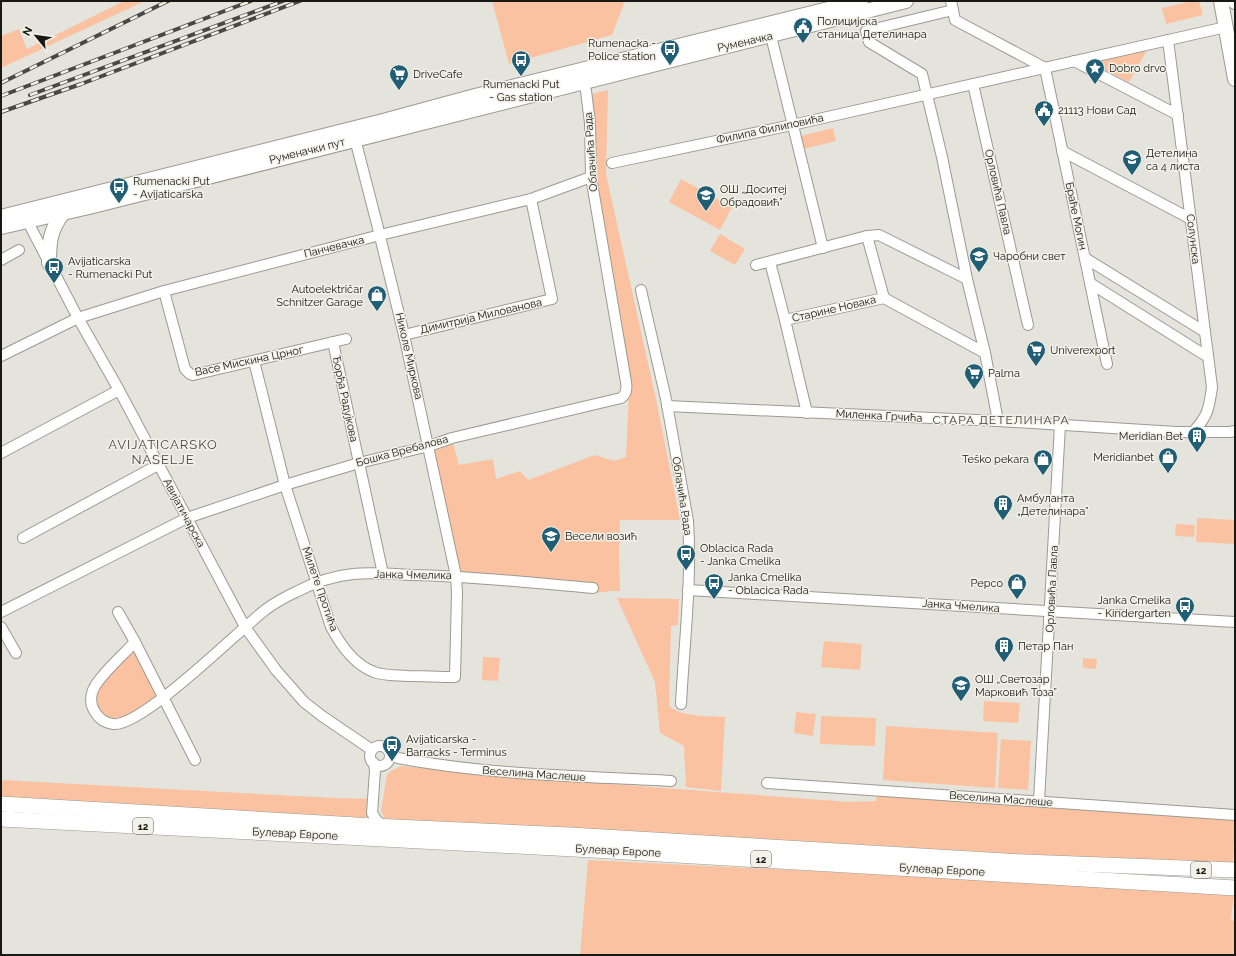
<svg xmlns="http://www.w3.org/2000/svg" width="1236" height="956" font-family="Raleway,sans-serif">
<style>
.green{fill:#fbc2a2}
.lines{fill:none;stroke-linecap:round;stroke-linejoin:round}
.minor-casing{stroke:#9b9a92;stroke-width:12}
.secondary-casing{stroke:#9b9a92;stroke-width:16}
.primary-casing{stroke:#9b9a92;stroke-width:16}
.minor{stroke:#fff;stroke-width:10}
.secondary{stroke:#fff;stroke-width:14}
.primary{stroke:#fff;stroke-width:15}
.rail-casing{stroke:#494944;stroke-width:4}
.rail{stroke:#f3f2e9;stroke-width:2.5;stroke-dasharray:8;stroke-linecap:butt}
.labels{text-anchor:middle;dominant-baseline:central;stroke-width:3;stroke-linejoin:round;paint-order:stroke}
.shield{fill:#f3f2e9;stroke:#5a5955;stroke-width:1}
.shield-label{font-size:10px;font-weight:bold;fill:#181815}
.poi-label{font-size:11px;fill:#181815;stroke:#f3f2e9;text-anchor:start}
.street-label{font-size:11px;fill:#181815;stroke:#f3f2e9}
.neighbourhood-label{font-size:12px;letter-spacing:1px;fill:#46453e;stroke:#f3f2e9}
.quarter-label{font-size:13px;letter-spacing:1px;fill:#46453e;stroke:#f3f2e9}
</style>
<rect width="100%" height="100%" fill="#e5e4dc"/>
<g class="green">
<path d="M124 1H145L1 68V36L19 29 27 49Z"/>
<path d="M492 1H625L612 35 509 64Z"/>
<path d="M1193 1H1199L1203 15 1166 24 1162 8Z"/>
<path d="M1147 50 1129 82 1089 62Z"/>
<path d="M608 90 606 174 657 404 680 520H620L619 554 620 591H611L596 593 502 580 456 576 430 453 453 443 459 465 493 459 496 479 520 471 528 480 595 455 614 461 626 457 629 392 591 177V94Z"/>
<path d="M833 128 836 141 804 149 801 136Z"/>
<path d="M681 179 732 207 720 230 669 202Z"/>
<path d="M720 234 745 249 735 265 710 251Z"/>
<path d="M1197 518 1235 520V544L1196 542Z"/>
<path d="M1176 524 1195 525 1194 537 1175 536Z"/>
<path d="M617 598 679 599 678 625 671 626 669 706C681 717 709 716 725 717L721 791 686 787 684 746 660 733 655 682Z"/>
<path d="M824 641 862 644 860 670 821 667Z"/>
<path d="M135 643 163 698 130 720H102L92 694Z"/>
<path d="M483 657 500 658 498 681 482 680Z"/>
<path d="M1083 658 1097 659 1096 669 1083 668Z"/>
<path d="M984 701 1020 703 1018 723 983 721Z"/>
<path d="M796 712 816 714 813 736 794 733Z"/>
<path d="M821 716 876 718 875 746 820 744Z"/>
<path d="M886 726 998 733 995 788 883 780Z"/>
<path d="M1001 739 1031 741 1028 790 998 788Z"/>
<path d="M401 766 492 775 849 802 876 801 877 794 1235 818 1233 863 1219 865 386 821 381 811 387 774 393 770Z"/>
<path d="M1 780 335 798 371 799 368 816 362 819 1 800Z"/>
<path d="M588 860 1234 892 1231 920 1235 921V955H580Z"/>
</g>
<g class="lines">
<defs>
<g id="minor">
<path d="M951 1 955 20 1045 68 1107 364"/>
<path d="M953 10 866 31 869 42 922 74 942 157 967 279 985 353"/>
<path d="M771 36 823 248"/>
<path d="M1168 40 1212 387C1209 409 1208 416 1193 432"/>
<path d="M1074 61 1178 115"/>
<path d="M973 84 1028 325"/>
<path d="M1062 151 1191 219"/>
<path d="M612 163 792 125 1226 27"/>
<path d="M33 215 30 220 31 228 78 318 119 390 245 627 276 670 304 702 322 716 372 750"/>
<path d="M867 236 879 235 967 279"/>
<path d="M1085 258 1205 332"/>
<path d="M1 260 19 250"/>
<path d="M756 265 867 236 884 298 785 320 770 262"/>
<path d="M1090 283 1208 357"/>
<path d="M641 290 666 399 688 521C692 582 684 644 681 704"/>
<path d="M164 291 185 369 190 374 193 375 346 339"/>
<path d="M884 298 985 353 998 421"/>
<path d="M785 320 807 413"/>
<path d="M404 335 552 299 531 199"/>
<path d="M333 342 383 574"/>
<path d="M1 356 78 318 164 291 380 235 531 199 591 177"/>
<path d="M254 361 285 485 331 627C340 644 355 665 374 672 384 676 397 675 408 676 423 676 439 677 455 677L457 593 456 576 404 335 377 224 355 139"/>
<path d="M667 406 998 421 1176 432H1230L1235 431"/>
<path d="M1 453 119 390"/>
<path d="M23 538 158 465"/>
<path d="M688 590 1235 622"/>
<path d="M1 612 187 518 285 485 359 463 429 446 452 438 621 398C627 394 627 388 626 382L591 177 590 123 586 91 582 77"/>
<path d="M118 612 135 642 195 760"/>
<path d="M1 627 16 653"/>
<path d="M135 642C124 654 99 676 93 690 90 698 91 706 95 712 99 719 105 723 113 724 141 728 238 631 265 610 272 605 287 596 296 592 313 583 333 576 353 574 372 572 392 574 411 575 472 576 533 583 593 588"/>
<circle cx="380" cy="756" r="10"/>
<path d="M390 754 398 758C488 775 579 776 671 781"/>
<path d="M374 763 375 771 372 813 377 821 385 826"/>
<path d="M767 783 1235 815"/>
<path d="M1039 801 1060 425"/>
</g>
<g id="secondary">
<path d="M1221 1 1235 79"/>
<path d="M1235 1V2"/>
<path d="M1 217 383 121 475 96 861 1"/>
<path d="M1 227 89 207 906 1"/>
<path d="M49 263C49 242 50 230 63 213"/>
</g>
<g id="primary">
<path d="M1 804 373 826 570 835 1024 862 1235 870"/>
<path d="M1 819 593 850 1235 888"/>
</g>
</defs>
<use href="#minor" class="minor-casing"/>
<use href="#secondary" class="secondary-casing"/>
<use href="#primary" class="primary-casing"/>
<use href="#minor" class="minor"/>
<use href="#secondary" class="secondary"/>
<use href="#primary" class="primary"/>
<defs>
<g id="rail">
<path d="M1 83 168 1"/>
<path d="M30 95 283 1"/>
<path d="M1 96 251 1"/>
<path d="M1 112 81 84 300 1"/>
</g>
</defs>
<use href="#rail" class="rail-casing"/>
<use href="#rail" class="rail"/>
</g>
<defs>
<symbol id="civic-pin" viewBox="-11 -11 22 30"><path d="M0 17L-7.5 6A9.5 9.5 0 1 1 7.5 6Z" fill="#205e75" stroke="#f3f2e9"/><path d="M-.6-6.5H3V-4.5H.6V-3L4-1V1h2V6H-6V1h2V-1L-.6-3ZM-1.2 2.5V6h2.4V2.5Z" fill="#fff"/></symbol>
<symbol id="bus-pin" viewBox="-11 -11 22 30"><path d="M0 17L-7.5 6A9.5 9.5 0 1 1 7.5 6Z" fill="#205e75" stroke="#f3f2e9"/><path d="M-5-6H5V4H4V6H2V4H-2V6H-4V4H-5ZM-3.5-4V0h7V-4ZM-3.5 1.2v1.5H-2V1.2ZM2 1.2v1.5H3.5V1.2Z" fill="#fff"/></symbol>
<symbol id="sight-pin" viewBox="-11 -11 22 30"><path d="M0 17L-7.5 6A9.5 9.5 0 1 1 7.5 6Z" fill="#205e75" stroke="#f3f2e9"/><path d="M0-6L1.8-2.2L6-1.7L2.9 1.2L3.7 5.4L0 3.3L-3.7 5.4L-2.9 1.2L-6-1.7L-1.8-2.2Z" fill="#fff"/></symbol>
<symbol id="supermarket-pin" viewBox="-11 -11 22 30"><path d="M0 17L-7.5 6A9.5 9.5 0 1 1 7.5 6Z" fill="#205e75" stroke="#f3f2e9"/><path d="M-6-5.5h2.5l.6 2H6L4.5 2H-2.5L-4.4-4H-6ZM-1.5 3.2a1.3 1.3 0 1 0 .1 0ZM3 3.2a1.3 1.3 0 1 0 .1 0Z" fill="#fff"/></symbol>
<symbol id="school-pin" viewBox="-11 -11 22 30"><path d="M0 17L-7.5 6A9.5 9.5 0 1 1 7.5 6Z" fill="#205e75" stroke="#f3f2e9"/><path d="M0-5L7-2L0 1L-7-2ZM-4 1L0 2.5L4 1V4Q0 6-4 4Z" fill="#fff"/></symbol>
<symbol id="shop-pin" viewBox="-11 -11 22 30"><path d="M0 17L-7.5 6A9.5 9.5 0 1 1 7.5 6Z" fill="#205e75" stroke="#f3f2e9"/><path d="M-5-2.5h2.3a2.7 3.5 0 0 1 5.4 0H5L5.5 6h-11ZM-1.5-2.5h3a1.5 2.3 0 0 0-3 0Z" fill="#fff"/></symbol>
<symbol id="building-pin" viewBox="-11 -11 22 30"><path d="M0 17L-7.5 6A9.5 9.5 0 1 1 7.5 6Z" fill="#205e75" stroke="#f3f2e9"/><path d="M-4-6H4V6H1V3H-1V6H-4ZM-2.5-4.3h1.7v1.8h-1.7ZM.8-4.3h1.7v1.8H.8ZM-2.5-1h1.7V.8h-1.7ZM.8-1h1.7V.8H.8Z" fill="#fff"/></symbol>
</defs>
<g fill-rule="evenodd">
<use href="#civic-pin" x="792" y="16" width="22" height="30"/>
<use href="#bus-pin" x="659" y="38" width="22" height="30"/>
<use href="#bus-pin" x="510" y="49" width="22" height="30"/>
<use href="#sight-pin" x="1084" y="57" width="22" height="30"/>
<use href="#supermarket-pin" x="388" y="63" width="22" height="30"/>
<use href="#civic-pin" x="1033" y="99" width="22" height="30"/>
<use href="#school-pin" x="1121" y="148" width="22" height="30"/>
<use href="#bus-pin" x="108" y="176" width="22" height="30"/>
<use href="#school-pin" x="695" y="184" width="22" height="30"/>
<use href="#school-pin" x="968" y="245" width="22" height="30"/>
<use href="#bus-pin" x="43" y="256" width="22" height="30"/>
<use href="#shop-pin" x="366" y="284" width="22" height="30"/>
<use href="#supermarket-pin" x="1025" y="339" width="22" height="30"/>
<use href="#supermarket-pin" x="963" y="362" width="22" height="30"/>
<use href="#building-pin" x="1186" y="425" width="22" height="30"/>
<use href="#shop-pin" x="1157" y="446" width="22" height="30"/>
<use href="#shop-pin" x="1032" y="448" width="22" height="30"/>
<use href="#building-pin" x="992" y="493" width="22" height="30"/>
<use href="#school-pin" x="540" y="525" width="22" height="30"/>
<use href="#bus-pin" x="675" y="543" width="22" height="30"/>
<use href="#bus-pin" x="703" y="572" width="22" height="30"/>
<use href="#shop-pin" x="1006" y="572" width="22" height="30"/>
<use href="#bus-pin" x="1174" y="595" width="22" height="30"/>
<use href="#building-pin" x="993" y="635" width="22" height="30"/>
<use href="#school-pin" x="950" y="674" width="22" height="30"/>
<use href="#bus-pin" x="381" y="734" width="22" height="30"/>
</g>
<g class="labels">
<g class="shield">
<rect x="133" y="818" width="20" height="16" rx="3"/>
<rect x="751" y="851" width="20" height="16" rx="3"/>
<rect x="1191" y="862" width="20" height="16" rx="3"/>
</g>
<g class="shield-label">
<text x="143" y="826">12</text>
<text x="761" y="859">12</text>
<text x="1201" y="870">12</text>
</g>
<g class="poi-label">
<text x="817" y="21">Полицијска<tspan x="817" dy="13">станица Детелинара</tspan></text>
<text x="656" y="43" text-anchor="end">Rumenacka -<tspan x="656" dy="13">Police station</tspan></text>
<text x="1109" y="68">Dobro drvo</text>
<text x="413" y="74">DriveCafe</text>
<text x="521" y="84" text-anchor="middle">Rumenacki Put<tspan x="521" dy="13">- Gas station</tspan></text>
<text x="1058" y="110">21113 Нови Сад</text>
<text x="1146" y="153">Детелина<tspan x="1146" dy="13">са 4 листа</tspan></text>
<text x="133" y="181">Rumenacki Put<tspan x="133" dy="13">- Avijaticarska</tspan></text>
<text x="720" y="189">ОШ „Доситеј<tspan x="720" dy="13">Обрадовић”</tspan></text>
<text x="993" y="256">Чаробни свет</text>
<text x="68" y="261">Avijaticarska<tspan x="68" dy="13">- Rumenacki Put</tspan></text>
<text x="363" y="289" text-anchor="end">Autoelektričar<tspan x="363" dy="13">Schnitzer Garage</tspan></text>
<text x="1050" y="350">Univerexport</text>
<text x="988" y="373">Palma</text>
<text x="1183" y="436" text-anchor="end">Meridian Bet</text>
<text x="1154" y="457" text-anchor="end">Meridianbet</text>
<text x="1029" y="459" text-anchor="end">Teško pekara</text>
<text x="1017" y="498">Амбуланта<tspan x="1017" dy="13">„Детелинара”</tspan></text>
<text x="565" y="536">Весели возић</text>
<text x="700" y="548">Oblacica Rada<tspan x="700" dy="13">- Janka Cmelika</tspan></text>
<text x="728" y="577">Janka Cmelika<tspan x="728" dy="13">- Oblacica Rada</tspan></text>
<text x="1003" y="583" text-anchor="end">Pepco</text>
<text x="1171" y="600" text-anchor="end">Janka Cmelika<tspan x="1171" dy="13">- Kindergarten</tspan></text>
<text x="1018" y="646">Петар Пан</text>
<text x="975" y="679">ОШ „Светозар<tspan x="975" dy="13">Марковић Тоза”</tspan></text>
<text x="406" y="739">Avijaticarska -<tspan x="406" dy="13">Barracks - Terminus</tspan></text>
</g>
<g class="street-label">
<text transform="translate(745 42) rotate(-13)">Руменачка</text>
<text transform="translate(770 129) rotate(-12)">Филипа Филиповића</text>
<text transform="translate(307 151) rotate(-14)">Руменачки пут</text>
<text transform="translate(591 152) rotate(-94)">Облачића Рада</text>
<text transform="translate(998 192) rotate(77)">Орловића Павла</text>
<text transform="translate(1076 216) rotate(78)">Браће Могин</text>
<text transform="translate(1193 239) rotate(83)">Солунска</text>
<text transform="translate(334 247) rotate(-14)">Панчевачка</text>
<text transform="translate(834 309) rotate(-13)">Старине Новака</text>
<text transform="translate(481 316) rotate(-13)">Димитрија Милованова</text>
<text transform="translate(409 356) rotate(77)">Николе Миркова</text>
<text transform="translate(249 361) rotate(-12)">Васе Мискина Црног</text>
<text transform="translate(345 399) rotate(78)">Ђорђа Радујкова</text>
<text transform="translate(879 416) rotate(3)">Миленка Грчића</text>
<text transform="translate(402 451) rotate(-15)">Бошка Вребалова</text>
<text transform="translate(682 496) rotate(81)">Облачића Рада</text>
<text transform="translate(184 513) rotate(62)">Авијатичарска</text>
<text transform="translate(413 575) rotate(1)">Јанка Чмелика</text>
<text transform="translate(320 589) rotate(71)">Милете Протића</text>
<text transform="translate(1052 589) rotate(-87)">Орловића Павла</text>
<text transform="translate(961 606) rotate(4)">Јанка Чмелика</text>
<text transform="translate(534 774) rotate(4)">Веселина Маслеше</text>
<text transform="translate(1001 799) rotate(4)">Веселина Маслеше</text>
<text transform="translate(295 834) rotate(3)">Булевар Европе</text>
<text transform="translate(618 851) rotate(3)">Булевар Европе</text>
<text transform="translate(942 870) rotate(3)">Булевар Европе</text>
</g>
<g class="neighbourhood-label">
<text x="1001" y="420">СТАРА ДЕТЕЛИНАРА</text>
</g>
<g class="quarter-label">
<text x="163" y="444">AVIJATICARSKO<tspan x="163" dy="15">NASELJE</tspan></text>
</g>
</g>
<rect width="1236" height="956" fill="none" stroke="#181815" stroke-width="4"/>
<g transform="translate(36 36) rotate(299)" stroke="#f3f2e9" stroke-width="3" paint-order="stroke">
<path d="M0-3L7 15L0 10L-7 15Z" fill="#181815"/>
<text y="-6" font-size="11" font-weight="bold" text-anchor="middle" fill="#181815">N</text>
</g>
</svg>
